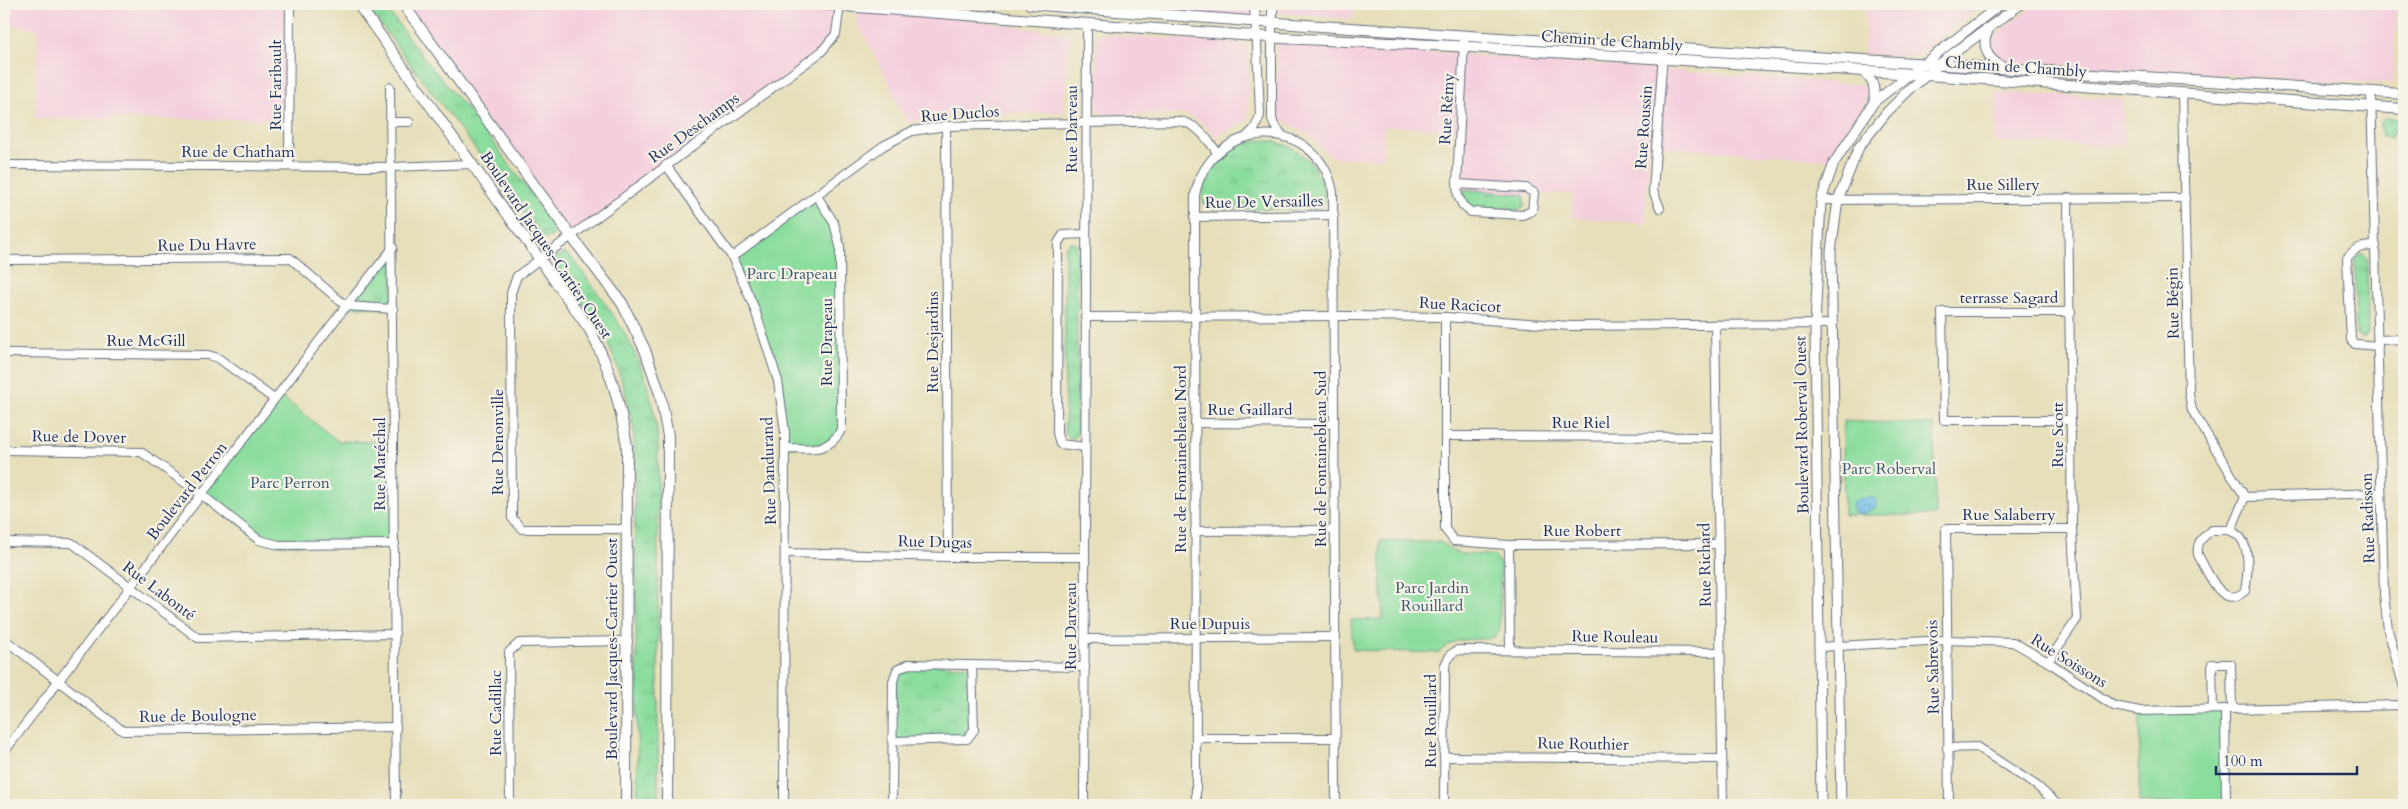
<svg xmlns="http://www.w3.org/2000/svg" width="2408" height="809" font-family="Cardo,serif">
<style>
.built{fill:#f4cfdd}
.grass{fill:url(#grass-tufts);stroke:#53867e}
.green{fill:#8bdd9e;stroke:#53867e}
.water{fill:url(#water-waves);stroke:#4578a4}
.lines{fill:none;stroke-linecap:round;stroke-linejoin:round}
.minor-casing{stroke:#626d7e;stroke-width:10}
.tertiary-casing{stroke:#626d7e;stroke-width:11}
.secondary-casing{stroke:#626d7e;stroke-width:12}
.minor{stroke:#fff;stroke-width:8}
.tertiary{stroke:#fff;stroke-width:9}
.secondary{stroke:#fff;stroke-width:10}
.labels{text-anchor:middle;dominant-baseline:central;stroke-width:4.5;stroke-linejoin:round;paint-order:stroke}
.street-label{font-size:16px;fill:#1b2f5e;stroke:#f7f3e8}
.park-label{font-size:16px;fill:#375a6e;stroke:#f7f3e8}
</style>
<defs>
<pattern id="grass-tufts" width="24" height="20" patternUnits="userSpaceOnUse" patternTransform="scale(1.25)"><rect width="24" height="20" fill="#8bdd9e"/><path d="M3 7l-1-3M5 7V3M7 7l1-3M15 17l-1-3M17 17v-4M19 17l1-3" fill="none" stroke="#77be8a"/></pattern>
<pattern id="water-waves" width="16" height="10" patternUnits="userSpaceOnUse" patternTransform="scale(1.25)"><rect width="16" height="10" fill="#6fc0ea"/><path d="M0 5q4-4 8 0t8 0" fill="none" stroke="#5a9cc1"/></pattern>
</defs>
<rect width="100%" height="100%" fill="#f7f3e8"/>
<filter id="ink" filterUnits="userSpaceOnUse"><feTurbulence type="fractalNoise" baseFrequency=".02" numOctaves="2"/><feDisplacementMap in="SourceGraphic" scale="10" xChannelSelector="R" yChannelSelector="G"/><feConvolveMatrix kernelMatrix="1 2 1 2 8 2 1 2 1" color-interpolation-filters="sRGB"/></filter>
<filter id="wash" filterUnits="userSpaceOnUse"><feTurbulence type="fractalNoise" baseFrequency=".0096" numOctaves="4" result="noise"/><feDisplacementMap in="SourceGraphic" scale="20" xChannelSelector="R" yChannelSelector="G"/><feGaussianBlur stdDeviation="1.12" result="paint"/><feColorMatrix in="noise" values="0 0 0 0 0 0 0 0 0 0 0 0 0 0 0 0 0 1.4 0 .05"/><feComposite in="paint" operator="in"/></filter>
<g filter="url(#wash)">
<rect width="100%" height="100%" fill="#e6dfba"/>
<g class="built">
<path d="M4 4H286L285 119H35L38 29 4 24Z"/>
<path d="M403 4H817L835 5 838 25 829 44 571 236Z"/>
<path d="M859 4H875L1070 35 1063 112 937 115 907 124 888 81 856 20Z"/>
<path d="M1029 4H1254L1256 23Z"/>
<path d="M1280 4H1354L1353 19 1279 13Z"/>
<path d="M1866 4H1985L1914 57 1864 54Z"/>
<path d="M2036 4H2396L2393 84 2001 62 1996 58 1991 48 1993 37Z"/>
<path d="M1099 34 1245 44 1248 49V120L1216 136 1201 122 1185 114H1100L1097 110V38Z"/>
<path d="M1277 40 1864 85 1869 89 1870 93 1868 99 1838 140 1830 160 1649 146 1645 224 1572 217V193L1524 195 1465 189V130L1384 126 1383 158H1333L1308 135 1277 117Z"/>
<path d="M1996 92 2122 99 2125 146 1994 142Z"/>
</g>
<g class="grass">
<path d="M365 4H383L426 61 482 127 553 224 554 235 545 239 541 235C483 158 423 82 365 4Z"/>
<path d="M2386 118 2404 119V131H2392L2391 138 2381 137V122Z"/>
<path d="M1263 140C1291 142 1313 157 1322 184 1325 191 1326 199 1322 206L1316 209H1212L1204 204C1195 169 1233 142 1263 140Z"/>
<path d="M1465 189 1524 195V206L1519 210 1468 209 1463 202Z"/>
<path d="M1071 241 1076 244 1077 248V433L1075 437 1070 439 1065 434V247Z"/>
<path d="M393 248V309L346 306Z"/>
<path d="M565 253 570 256C619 321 650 358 658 443V805H638L634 432C627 396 618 358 598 326 586 306 570 288 557 269L554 261 556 257Z"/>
<path d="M2361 253 2367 258 2368 333 2363 338 2356 334 2355 259Z"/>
<path d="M908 664 972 666 974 730 967 739 892 741 897 670Z"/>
</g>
<g class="green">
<path d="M817 196 834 223 840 246 841 430 835 442 785 448 778 381 732 257Z"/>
<path d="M278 394 338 441 394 442 395 544 279 545 259 540 201 494Z"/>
<path d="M1843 421 1934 425 1936 515H1844Z"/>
<path d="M1380 541 1441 542 1452 551 1461 554 1492 555 1496 557 1500 564V630C1492 649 1460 628 1439 653L1353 650 1351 620 1383 619Z"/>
<path d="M2225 709 2226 803H2139L2140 711Z"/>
</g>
<path class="water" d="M1862 498H1874L1877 502 1876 507 1862 514 1855 513 1852 506 1853 502Z"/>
</g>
<g filter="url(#ink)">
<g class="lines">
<defs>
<g id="minor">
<path d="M1272 24V119L1274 125 1284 137"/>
<path d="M390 87 396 805"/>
<path d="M2371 92 2384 594 2388 630 2404 688"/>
<path d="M2182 93 2189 394 2192 410 2245 497 2381 493"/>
<path d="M391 122H409"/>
<path d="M946 126 948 557"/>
<path d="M1247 136 1255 128 1260 115 1256 23"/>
<path d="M4 165 392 167 472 164"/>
<path d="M666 165 732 257 754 307 778 381 785 432 784 805"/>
<path d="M289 166 290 4"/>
<path d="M1457 184 1526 188 1534 193 1532 211 1522 215 1471 212 1463 206 1458 196 1457 184 1464 42"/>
<path d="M1821 200 2185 198"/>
<path d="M1660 208 1653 191 1663 54"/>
<path d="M1194 217 1334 215"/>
<path d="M2376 246C2363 246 2355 247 2347 258L2351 340 2355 344 2378 346"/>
<path d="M732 257 883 146 912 131 946 126 1178 121C1197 123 1206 138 1217 152"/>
<path d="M4 260 290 258 346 306 393 309"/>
<path d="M2071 312H1942L1944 420H2071"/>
<path d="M1085 317 1350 316 1445 317 1570 326 1832 324"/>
<path d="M1445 317V529L1454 541 1509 545 1718 544"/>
<path d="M1715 325 1723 805"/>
<path d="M2378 340 2404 339"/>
<path d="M4 353 208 355 218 358 274 399"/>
<path d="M1195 423 1334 424"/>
<path d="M1446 436 1717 437"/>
<path d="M1085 447 1060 444 1057 433 1058 243 1063 235 1086 234"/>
<path d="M785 448C809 448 828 454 841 430L840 246 834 223 817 196"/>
<path d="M4 450 141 452 201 494 259 540 279 545 395 544"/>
<path d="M627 529H522L512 518 511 293 517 276 821 52 836 34 840 4"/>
<path d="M2212 530C2218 530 2226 529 2231 531 2253 539 2248 574 2245 591 2221 611 2209 573 2198 555 2196 542 2202 538 2212 530Z"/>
<path d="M2231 530 2245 497"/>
<path d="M1195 531 1334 530"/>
<path d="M4 542 72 543 198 638 395 634"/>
<path d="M1509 545 1510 650"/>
<path d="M785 553 948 557H1085"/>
<path d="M4 639 123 731 396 727"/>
<path d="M1085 639 1336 637"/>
<path d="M1819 647 1946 640 2013 642 2053 665 2114 706 2140 711 2404 705"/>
<path d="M2048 662 2077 619 2072 529 2068 198"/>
<path d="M2213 709 2212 664H2231L2232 709"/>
<path d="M2225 709 2226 805"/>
<path d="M1196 738H1335"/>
<path d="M892 741 967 739 974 730 972 666"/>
<path d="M1947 748 1977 747 2037 786 2058 805"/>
<path d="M4 752 346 306 393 248"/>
<path d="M1444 757 1722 759"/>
<path d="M510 805 509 652 519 643 628 641"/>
<path d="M892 805 893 681 897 670 908 664 1085 667"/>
<path d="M1084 805 1087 25"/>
<path d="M1196 805 1195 195C1210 117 1318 113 1333 192L1336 805"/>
<path d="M1444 805 1445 665 1451 654 1458 650 1720 652"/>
<path d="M1949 805 1946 529H2072"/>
</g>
<g id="tertiary">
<path d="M1254 4 1256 23"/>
<path d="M1272 24 1273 4"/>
<path d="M1989 29C1980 46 1987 59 2003 67"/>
<path d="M1861 71C1874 79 1875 87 1874 102"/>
<path d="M1821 805 1815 325 1821 200 1834 163 1874 102 2001 4"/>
<path d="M1841 805 1831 251 1838 200 1859 147 1887 112 1909 90 1947 58 2021 4"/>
</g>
<g id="secondary">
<path d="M358 4 590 330C612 373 619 399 627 446L626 805"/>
<path d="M403 4 571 236 622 303 645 350 660 394 668 436 667 805"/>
<path d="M817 4 1281 38 1454 46 1898 73 2404 109"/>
<path d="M1030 4C1487 42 1946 62 2404 94"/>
</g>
</defs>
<use href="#minor" class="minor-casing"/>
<use href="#tertiary" class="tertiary-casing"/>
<use href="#secondary" class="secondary-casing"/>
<use href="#minor" class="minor"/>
<use href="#tertiary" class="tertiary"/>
<use href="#secondary" class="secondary"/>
</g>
</g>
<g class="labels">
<g class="street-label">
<text transform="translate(1612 41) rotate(4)">Chemin de Chambly</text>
<text transform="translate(2016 67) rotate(4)">Chemin de Chambly</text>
<text transform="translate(276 85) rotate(-90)">Rue Faribault</text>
<text transform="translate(1447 109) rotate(-87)">Rue Rémy</text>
<text transform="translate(960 114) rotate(-4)">Rue Duclos</text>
<text transform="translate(1644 127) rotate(-86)">Rue Roussin</text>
<text transform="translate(694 128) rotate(-36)">Rue Deschamps</text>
<text transform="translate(1072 129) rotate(-90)">Rue Darveau</text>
<text x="238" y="152">Rue de Chatham</text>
<text x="2003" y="185">Rue Sillery</text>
<text transform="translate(1264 202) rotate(-1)">Rue De Versailles</text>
<text transform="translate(207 245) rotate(-1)">Rue Du Havre</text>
<text transform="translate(546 245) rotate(56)">Boulevard Jacques-Cartier Ouest</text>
<text x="2009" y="298">terrasse Sagard</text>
<text transform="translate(2173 303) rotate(-91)">Rue Bégin</text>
<text transform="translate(1460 305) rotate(3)">Rue Racicot</text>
<text x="146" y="341">Rue McGill</text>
<text transform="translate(827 342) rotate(-90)">Rue Drapeau</text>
<text transform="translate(933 342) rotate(-90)">Rue Desjardins</text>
<text x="1250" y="410">Rue Gaillard</text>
<text x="1581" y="423">Rue Riel</text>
<text transform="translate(1802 425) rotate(-91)">Boulevard Roberval Ouest</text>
<text transform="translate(2058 435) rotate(-90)">Rue Scott</text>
<text transform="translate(79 437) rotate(1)">Rue de Dover</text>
<text transform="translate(498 442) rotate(-90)">Rue Denonville</text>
<text transform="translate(1181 459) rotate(-90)">Rue de Fontainebleau Nord</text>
<text transform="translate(1321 459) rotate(-90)">Rue de Fontainebleau Sud</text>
<text transform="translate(380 464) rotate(-90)">Rue Maréchal</text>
<text transform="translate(769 471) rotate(-92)">Rue Dandurand</text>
<text transform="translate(187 491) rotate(-52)">Boulevard Perron</text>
<text x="2009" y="515">Rue Salaberry</text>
<text transform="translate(2368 518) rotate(-92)">Rue Radisson</text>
<text x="1582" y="531">Rue Robert</text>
<text transform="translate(935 542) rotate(1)">Rue Dugas</text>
<text transform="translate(1705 565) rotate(-91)">Rue Richard</text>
<text transform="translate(159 591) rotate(37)">Rue Labonté</text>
<text x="1210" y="624">Rue Dupuis</text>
<text transform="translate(1071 626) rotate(-90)">Rue Darveau</text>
<text transform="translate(1615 637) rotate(1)">Rue Rouleau</text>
<text transform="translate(612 649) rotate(-90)">Boulevard Jacques-Cartier Ouest</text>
<text transform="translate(2069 661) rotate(32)">Rue Soissons</text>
<text transform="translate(1933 667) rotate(-91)">Rue Sabrevois</text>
<text transform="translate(496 713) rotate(-90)">Rue Cadillac</text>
<text transform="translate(198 716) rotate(-1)">Rue de Boulogne</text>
<text transform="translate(1431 721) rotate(-90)">Rue Rouillard</text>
<text transform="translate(1583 744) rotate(1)">Rue Routhier</text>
</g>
<g class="park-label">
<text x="792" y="274">Parc Drapeau</text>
<text x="1889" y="469">Parc Roberval</text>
<text x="290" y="483">Parc Perron</text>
<text x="1432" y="588">Parc Jardin<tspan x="1432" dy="18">Rouillard</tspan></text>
</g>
</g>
<rect width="2408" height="809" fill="none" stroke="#f7f3e8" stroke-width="20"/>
<path d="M2216 766v8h141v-8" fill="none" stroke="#1b2f5e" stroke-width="2.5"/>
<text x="2223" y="766" font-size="15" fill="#1b2f5e" stroke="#f7f3e8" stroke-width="4" paint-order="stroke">100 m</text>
</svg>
